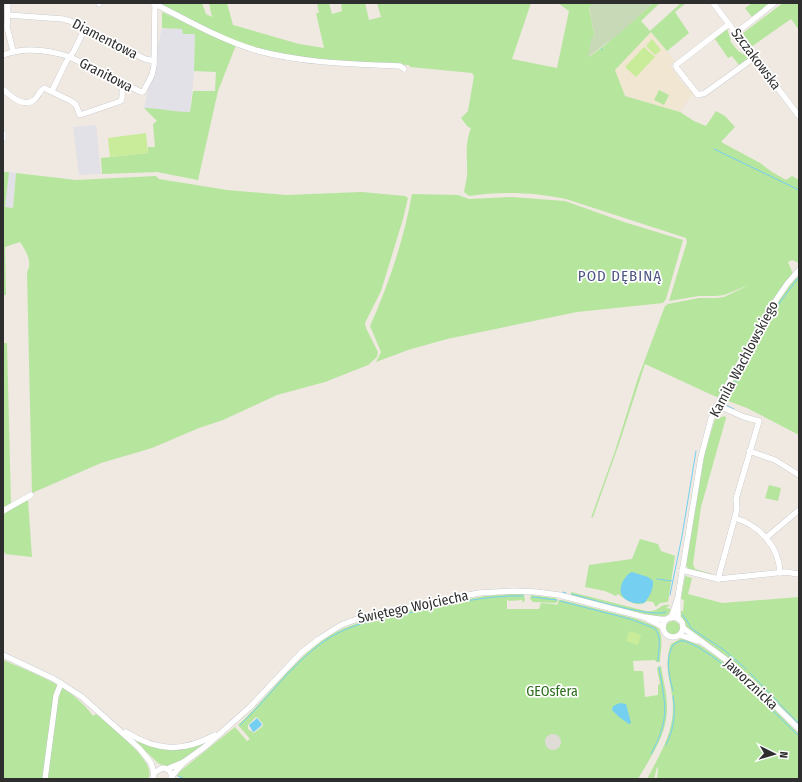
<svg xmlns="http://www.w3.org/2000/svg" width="802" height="782" font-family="'Fira Sans Condensed',sans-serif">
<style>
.industrial{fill:#e3e1e8}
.education{fill:#f0e6d1}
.green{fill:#b6e59e;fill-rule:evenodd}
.cemetery{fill:#c8d9b8}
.pitch{fill:#c9ec9a}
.plaza{fill:#dfdcd8}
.water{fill:#75cff0}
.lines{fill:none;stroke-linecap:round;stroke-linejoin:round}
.stream{stroke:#75cff0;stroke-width:1}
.minor-casing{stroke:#b4b7c1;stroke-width:6}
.minor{stroke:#fff;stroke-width:5.5}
.labels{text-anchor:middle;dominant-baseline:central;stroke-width:3.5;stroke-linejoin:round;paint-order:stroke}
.street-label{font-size:14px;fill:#2e2e2e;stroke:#fff}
.park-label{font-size:14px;fill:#2c6e1b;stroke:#fff}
.neighbourhood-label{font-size:15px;letter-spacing:1px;fill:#4d5680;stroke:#fff}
</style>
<rect width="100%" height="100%" fill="#efe9e1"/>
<g class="industrial">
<path d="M162 28 183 29 195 34 194 71 190 112H176L168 110 144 108Z"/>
<path d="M96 125 101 174 79 175 73 127Z"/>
<path d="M9 172 16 173 13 208 5 207Z"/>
</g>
<path class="education" d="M651 32 675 61 670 65 682 83 693 93 680 112 625 96 615 70Z"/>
<g class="green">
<path d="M157 3H202L206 14 212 17 209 3H227L233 25 299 44 324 48 316 13H319L317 3H329L332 14 342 11 341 3H365L369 20 381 17 377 3H531L512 59 557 68 569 11 558 3H594L589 8 595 38 592 37 589 57 605 45 653 3H660L641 21 650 31 681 3H686L675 12 689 33 667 51 651 32 615 70 625 96 680 112 694 121 706 126 716 111 725 116 735 127 721 142 760 163 772 172 786 180 792 176 799 180V263L792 260 788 262 795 279 799 277V435L747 408 712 395 645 364 620 441 593 517 591 518 615 451 638 378 665 306 668 304 699 298H716L724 297 749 285 724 295 716 296H699L669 301 687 242 686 238 566 199C536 192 498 191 469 196L464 192C465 187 466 182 467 176 468 159 464 146 471 128L468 127 461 118 468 111 474 76 472 73 410 67 409 65C358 62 307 62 257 48 222 38 189 19 157 3Z"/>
<path d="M752 3H769L752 17 745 8Z"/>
<path d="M783 3H799V30L791 19 751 47 743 33Z"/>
<path d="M162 12 236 45 218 91 198 180 157 172 102 174 101 158 148 153V147H155L153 124 157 121 144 108C160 108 174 112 190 112L193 91H215L216 72 194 71 195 34H183L182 29 162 28Z"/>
<path d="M726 26 731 40 730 41 739 52H740L753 61 742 69 732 56 728 58 713 36Z"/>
<path d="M659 90 669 95 664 105 654 100Z"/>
<path d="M3 172H9L5 207 13 208 16 173 76 180 156 176 159 179 227 190 286 195 362 192 405 196 408 198 403 219 381 291 365 323 366 328 378 352 377 357 368 365 325 382 277 395 223 420 199 428 152 448 101 463 32 493 27 272C33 262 26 251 20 242L5 247 6 295H3Z"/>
<path d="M412 194 458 195 469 199 512 197 565 201 624 222 683 240 666 299 663 303 577 312 447 339 408 350 376 362 381 352 370 326C389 284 404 239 412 194Z"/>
<path d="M3 343H7L11 504 3 507Z"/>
<path d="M725 416 726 418 701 507 693 564 695 569 712 574V576L689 569 686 566 705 451 715 419Z"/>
<path d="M769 485 781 488 778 501 765 498Z"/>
<path d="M28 500 32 557 5 554 3 547V513Z"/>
<path d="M640 539 658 544 661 551 675 556 668 602 660 603 656 607 653 602 647 601C638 609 626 600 618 594L616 596 605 591 585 587 589 565 632 559Z"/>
<path d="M685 576 692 578 688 594 722 603 799 597V725L751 677 736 664 685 626C683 621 680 617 679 611H683L684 600 681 599Z"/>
<path d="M571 592 646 611C660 613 658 603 670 605L666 608 671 609C669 616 665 617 659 616L658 618 571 596Z"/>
<path d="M511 594H524L525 600 523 603 522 600 509 601 507 599V609H539L541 603 554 604 557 605 559 600H562L637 619 657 627C665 636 660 651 660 662H656L655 660 633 661 634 671H643L645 697 658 695V685L660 684 657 668 661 666C663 680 667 693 667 706 668 734 651 756 638 779H183L177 776 179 772 235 727 247 741 250 739 238 725C271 695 296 654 336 632 357 621 380 617 403 612L407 617V611L485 596ZM256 717 258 718 263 724V726L254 733 248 729V725Z"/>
<path d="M531 595 555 598 558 600 556 603 533 602 530 599Z"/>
<circle cx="673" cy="628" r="7"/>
<path d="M680 639C708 637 778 714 799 734V779H657L658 769 657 767 654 779H647C659 756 673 734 673 708 673 684 662 669 671 644Z"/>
<path d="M3 660C35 674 72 686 93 716L96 714C108 725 159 762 148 779H3Z"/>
<path d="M134 740C161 752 180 753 207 741 199 747 177 765 168 766 164 766 161 765 158 763Z"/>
</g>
<path class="cemetery" d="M594 3H653L619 34 588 57 592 36 595 38 589 7Z"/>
<g class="pitch">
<path d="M652 39 661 50 655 55 646 46Z"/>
<path d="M644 47 655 57 636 77 625 67Z"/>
<path d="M146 133 148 153 110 157 108 138Z"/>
<path d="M629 631 641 635 638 645 626 641Z"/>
</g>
<circle class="plaza" cx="553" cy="742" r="8"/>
<g class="water">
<path d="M632 572 648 577 653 581C654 588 649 598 644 603 629 605 615 597 623 581 626 577 627 574 632 572Z"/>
<path d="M620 703 626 704 631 723 629 724 619 717 612 710 613 706Z"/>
<path d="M257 718 261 723 262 725 255 731 253 732 249 725Z"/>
</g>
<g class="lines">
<g class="stream">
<path d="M602 49V50"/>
<path d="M714 149 799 190"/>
<path d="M734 409 724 404 725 401 780 302 799 277"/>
<path d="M657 579 672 581"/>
<path d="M563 592 566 593"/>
<path d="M572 594C589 599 652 618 666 612"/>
<path d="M670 595 682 536 696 451"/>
<path d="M532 597 557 600"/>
<path d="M560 601 630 619 654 628C663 636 658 650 658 661"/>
<path d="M408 613C446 605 484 595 523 596"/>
<path d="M683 615 692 629 724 650 746 669"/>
<path d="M750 673 799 724"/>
<path d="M673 691C669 675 665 660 673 645L680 641H685L698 647 716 659 736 675 799 736"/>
<path d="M240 725C273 694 300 651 342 631 362 622 383 618 404 614"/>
<path d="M666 745C674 729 676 713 673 696"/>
<path d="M651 754C671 717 665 705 659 667"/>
<path d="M178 776 185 779"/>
</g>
<defs>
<g id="minor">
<path d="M8 3 7 27 13 51"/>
<path d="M153 3C187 20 219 39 255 50 302 63 351 64 400 66L404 69"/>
<path d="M713 3 799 116"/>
<path d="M99 4V3"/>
<path d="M8 15 63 19 70 21 145 59 154 61"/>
<path d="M729 24 676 65V67L698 95 705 93 755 57"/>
<path d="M736 33 774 3"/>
<path d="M3 55C24 47 49 50 70 57L141 92H143L152 75 154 66 155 4"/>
<path d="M3 89C10 96 24 108 34 100 38 97 39 91 44 88L71 101 76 105 80 115 121 101C124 95 120 92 124 83"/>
<path d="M52 91 66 62 74 51 85 28"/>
<path d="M3 133V139"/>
<path d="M717 405 744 417 759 421 736 499 737 508 736 513 718 579"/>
<path d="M749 451 775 460 799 475"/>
<path d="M3 511 31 495"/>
<path d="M735 518C760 526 779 546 780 573"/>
<path d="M767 537 799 510"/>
<path d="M682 570 718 579 785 572C790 572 794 574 799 574"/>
<path d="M678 599V619"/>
<circle cx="673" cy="627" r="10"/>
<path d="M646 618 663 627"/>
<path d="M671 618 678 597 701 457 711 419 724 391 772 306 787 284 799 270"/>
<path d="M683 628 732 664 799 729"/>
<path d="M680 635 697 641"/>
<path d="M3 655 54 679 82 697 139 748 151 763 154 773"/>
<path d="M126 732C157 751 182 753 215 735"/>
<path d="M167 769 184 762 206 746 250 707 301 653 319 639 341 625 365 616 479 593 513 591 536 592 559 595 644 617 666 620"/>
<path d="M172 776 184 762"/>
<path d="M45 779 56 696 61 683"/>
<path d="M153 779 154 773 162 768C168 768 172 772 172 779"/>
</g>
</defs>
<use href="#minor" class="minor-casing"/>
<use href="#minor" class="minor"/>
</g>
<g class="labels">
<g class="street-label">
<text transform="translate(105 39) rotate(27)">Diamentowa</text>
<text transform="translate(756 59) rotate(53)">Szczakowska</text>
<text transform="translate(106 75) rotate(27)">Granitowa</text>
<text transform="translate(744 359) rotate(-62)">Kamila Wachlowskiego</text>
<text transform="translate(413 607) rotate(-12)">Świętego Wojciecha</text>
<text transform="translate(751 684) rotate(43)">Jaworznicka</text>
</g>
<g class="park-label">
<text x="552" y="691">GEOsfera</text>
</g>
<g class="neighbourhood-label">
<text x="620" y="276">POD DĘBINĄ</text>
</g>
</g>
<rect width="802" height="782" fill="none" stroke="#2e2e2e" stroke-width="8"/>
<g transform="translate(774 754) rotate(95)" stroke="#ffffff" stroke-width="3" paint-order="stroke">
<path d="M0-3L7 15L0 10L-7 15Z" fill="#2e2e2e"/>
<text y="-6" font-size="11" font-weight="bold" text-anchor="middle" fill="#2e2e2e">N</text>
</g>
</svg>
